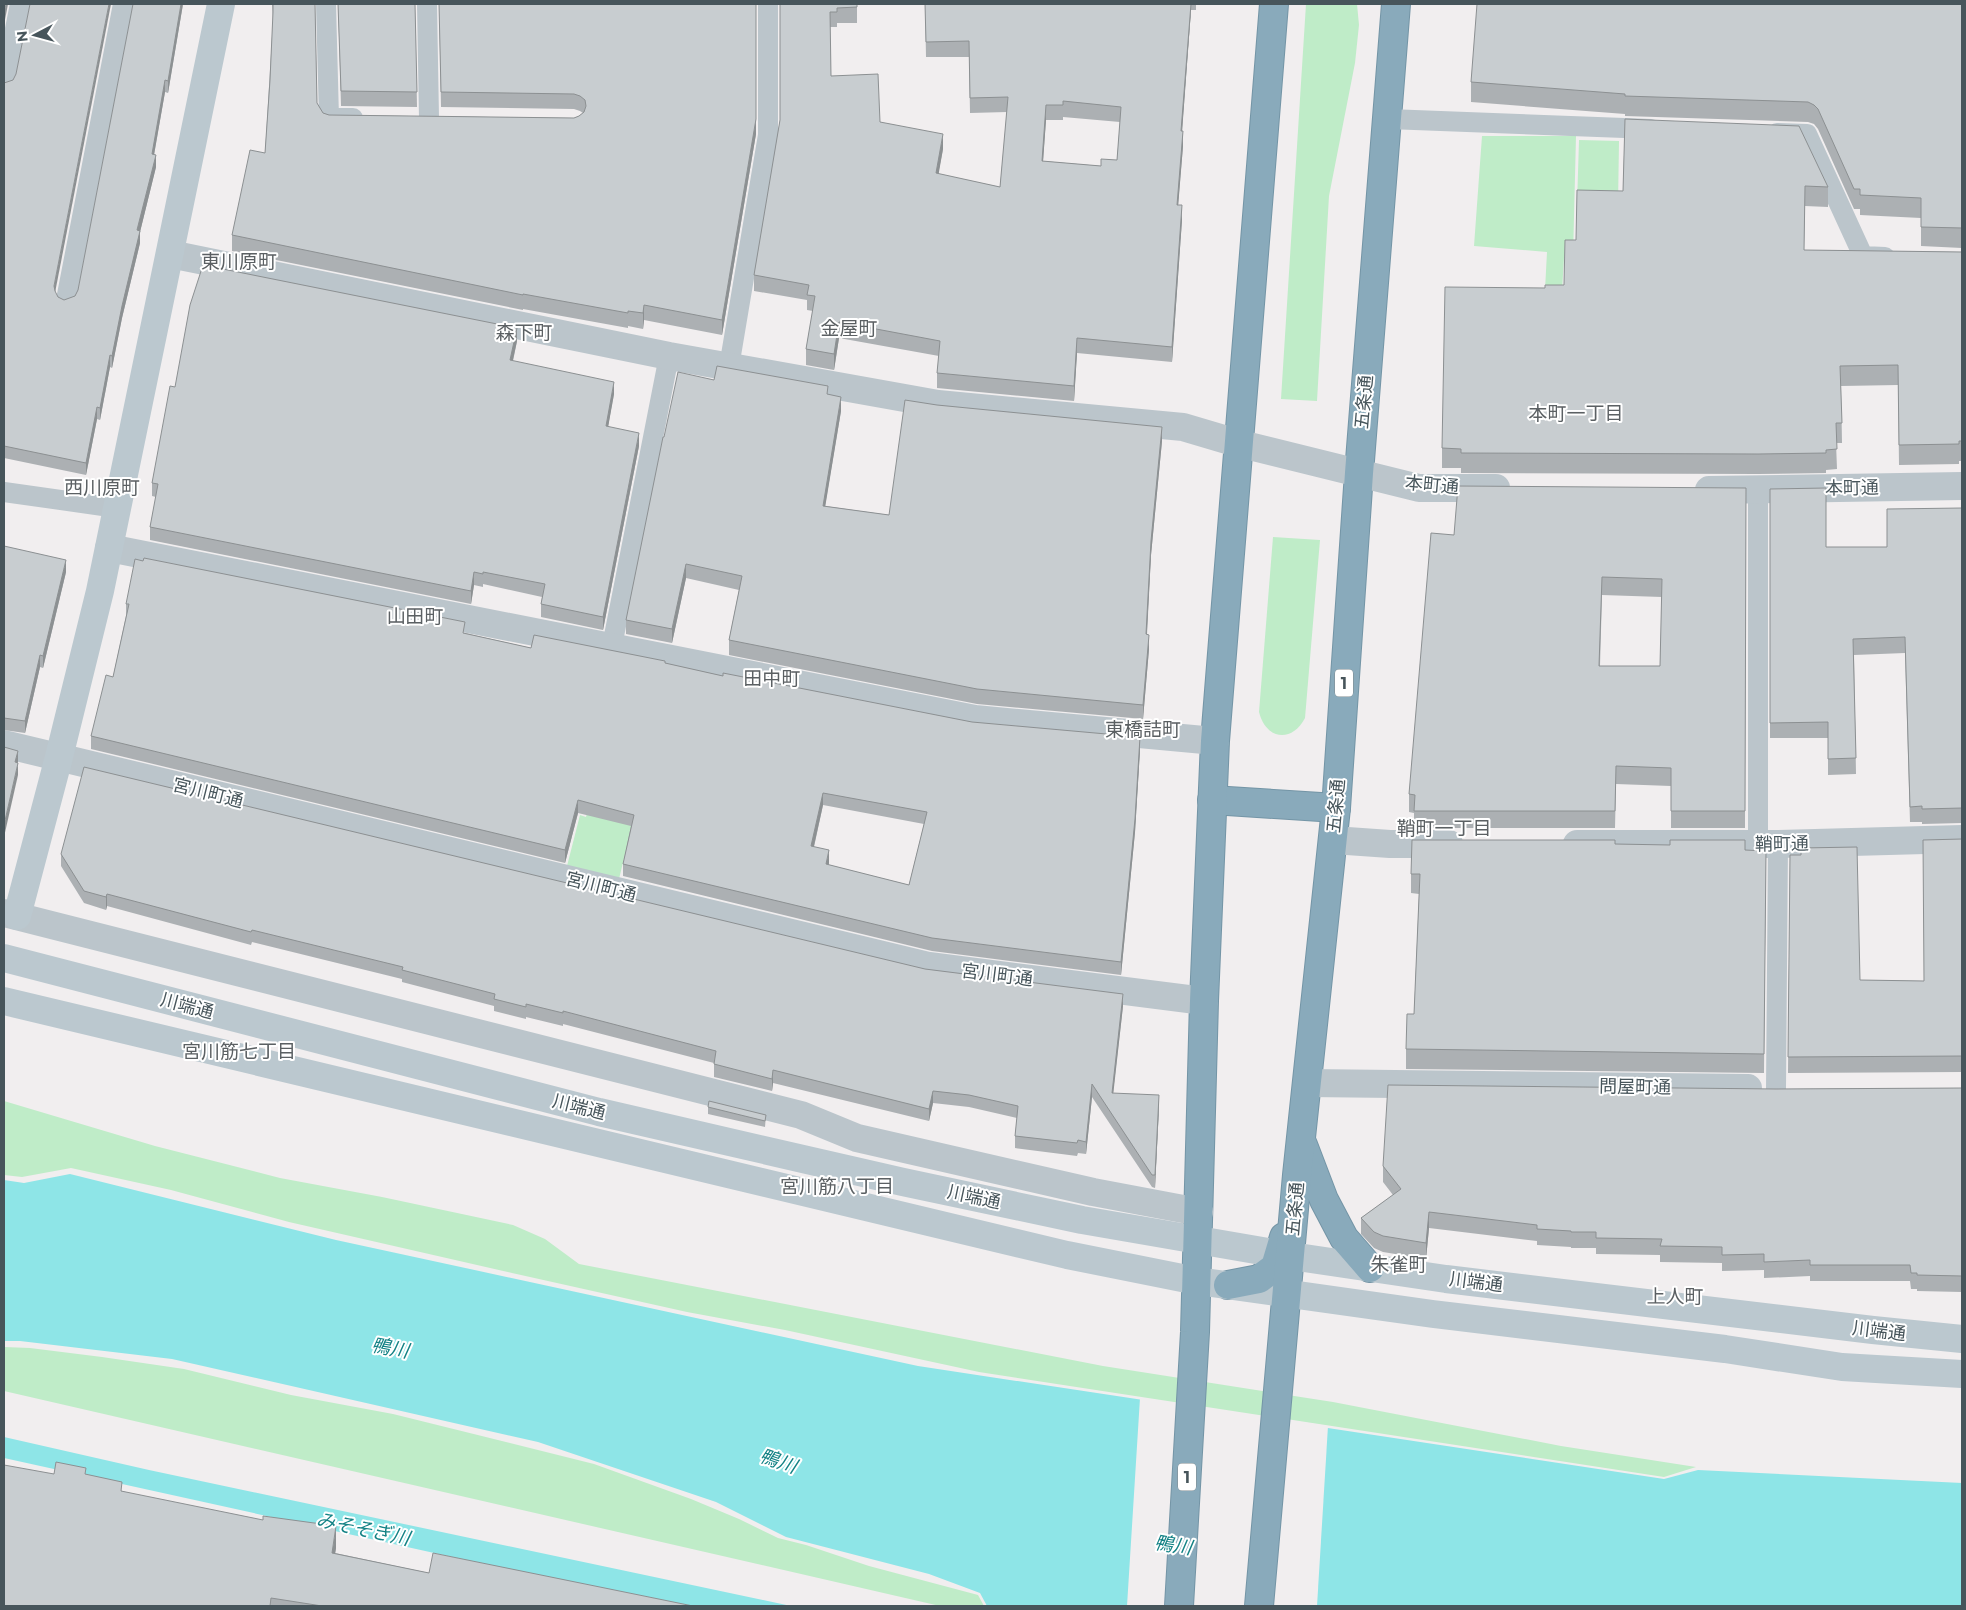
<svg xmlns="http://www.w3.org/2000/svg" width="1966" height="1610" font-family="Montserrat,'Noto Sans JP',sans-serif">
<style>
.green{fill:#bfecc8}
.water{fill:#8ee5e7}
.pier{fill:#f1eeef}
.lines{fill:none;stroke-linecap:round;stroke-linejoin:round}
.highway-casing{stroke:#7495a6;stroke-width:30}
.lane{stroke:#bbc5cb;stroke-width:20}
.street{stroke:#bbc5cb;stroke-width:28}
.secondary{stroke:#bbc8cf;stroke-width:28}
.highway{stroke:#89aabb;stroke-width:28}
.wall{fill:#acb0b3;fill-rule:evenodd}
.shaded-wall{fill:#8c9092}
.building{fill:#c8cdd0;stroke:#8c9092;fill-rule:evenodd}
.labels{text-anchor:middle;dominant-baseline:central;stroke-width:4;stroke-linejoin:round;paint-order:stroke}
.shield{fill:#fff;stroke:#7e888c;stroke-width:1}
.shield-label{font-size:16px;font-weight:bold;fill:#47555b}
.street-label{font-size:18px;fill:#47555b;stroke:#fff}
.neighbourhood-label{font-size:19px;fill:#5b6063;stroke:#fff}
.water-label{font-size:19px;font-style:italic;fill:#138285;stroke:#fff}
</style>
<rect width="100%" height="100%" fill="#f1eeef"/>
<g class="green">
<path d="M1306 4H1357L1359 25 1355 63 1329 196 1317 401 1281 399Z"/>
<path d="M1482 136H1576L1573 258H1564L1562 291 1545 290 1547 252 1474 246Z"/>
<path d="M1579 140 1619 141 1618 206 1577 205Z"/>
<path d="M1273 537 1320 540 1305 718C1292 743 1266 740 1259 712Z"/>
<path d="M590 801 635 813 619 879 567 866 580 815 586 817Z"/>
<path d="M4 1101 155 1146 280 1178 382 1197 513 1225 545 1239 579 1264 1103 1366 1333 1402 1561 1446 1696 1467 1664 1477 979 1372 785 1330 687 1312 512 1273 289 1222 171 1190 71 1168 22 1177 4 1175Z"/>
<path d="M4 1347 30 1348 102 1357 184 1369 291 1395 393 1414 594 1464 691 1499 739 1519 778 1538 806 1545 869 1566 978 1595 984 1606H940L4 1391Z"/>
</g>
<g class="water">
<path d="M70 1174 336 1240 918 1366 1664 1479 1698 1470 1962 1483V1606H987L980 1593 929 1574 786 1537 716 1502 538 1442 172 1359 20 1341H4V1180L24 1183Z"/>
<path d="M4 1437 149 1470 791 1606H693L516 1571 4 1458Z"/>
</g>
<path class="pier" d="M1140 1398 1328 1426 1317 1606H1127Z"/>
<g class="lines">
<defs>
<g id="highway">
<path d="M1212 800 1336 808"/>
<path d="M1303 1145 1324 1200 1344 1238 1370 1268"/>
<path d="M1228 1285 1259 1279 1275 1267 1284 1237"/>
<path d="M1179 1606 1195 1332 1204 1001 1215 741 1274 4"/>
<path d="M1259 1606 1297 1175 1336 808 1359 473 1396 4"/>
</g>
</defs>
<use href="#highway" class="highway-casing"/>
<g class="lane">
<path d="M326 4 329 118H353"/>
<path d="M427 4 429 118"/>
<path d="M4 84 20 4"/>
<path d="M1388 119 1651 129"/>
<path d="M1777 133 1807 134 1863 256 1885 257"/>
<path d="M66 300 123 4"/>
<path d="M729 367 768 135V4"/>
<path d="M4 492 117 508"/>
<path d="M612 646 669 356"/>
<path d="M1758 844V490"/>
<path d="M1776 1089 1778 844"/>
</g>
<g class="street">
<path d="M170 254 669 356 938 404 1183 427 1237 443 1419 488H1496"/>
<path d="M1709 490 1962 486"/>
<path d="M109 548 975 719 1215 741"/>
<path d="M4 744 929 966 1204 1001"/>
<path d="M1333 840 1390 844H1449"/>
<path d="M1577 844H1778L1962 839"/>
<path d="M4 913 801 1115 857 1138 1093 1192 1199 1212"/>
<path d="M1308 1083 1748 1088"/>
</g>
<g class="secondary">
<path d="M17 916 59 757 100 591 221 4"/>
<path d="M4 958 599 1112 903 1182 1082 1220 1291 1256 1446 1279 1873 1330 1962 1339"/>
<path d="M4 1001 1067 1255 1197 1281 1433 1314 1725 1349 1842 1367 1962 1374"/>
</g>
<use href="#highway" class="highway"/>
</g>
<g class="wall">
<path d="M183 4 168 93 165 92 154 155 156 167 140 232V243L122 318 112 368 110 367 100 420 97 419 86 475 4 458V83L55 293 58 297 64 300 75 296 78 290Z"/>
<path d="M272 4H315L317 103 323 113 329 115 574 118 579 116 583 113 580 111 574 109 441 107 439 4H756V134L722 335 644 320 643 329 628 326V328L523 309V310L232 251V235L265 153 273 20Z"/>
<path d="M338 4H415L417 107 341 106Z"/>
<path d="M780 4H857V23H837V27H830L831 76 880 122 943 149 938 174 1000 187 1007 112 970 113 969 57H926L925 4H1196V10H1191L1182 131 1183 146 1178 205 1182 220 1172 362 1077 353 1074 401 937 388V373L939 356 839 338 834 370 806 365V349L813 311 807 310V300L754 291V275L780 120ZM1063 117 1120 122 1117 160 1101 166 1043 161 1046 120H1063Z"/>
<path d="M1962 4V248L1921 246V218L1860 215V209H1854L1818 129 1814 124 1808 122 1625 116V114L1471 102V82Z"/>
<path d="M1625 119 1828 187V207L1805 206 1804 250 1962 252V461H1959V464L1899 465 1898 385 1841 386 1842 443H1836L1837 469 1826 470V473L1758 474 1461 473V468H1442V448L1545 288 1564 285 1576 240 1623 191Z"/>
<path d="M517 341 513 361 614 394 608 426 639 446 603 630 541 617V604L542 597 483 584V587L474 585 471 604 150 540V527L156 497 152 496V483L175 387Z"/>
<path d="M714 380 828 395 841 411 825 506 889 515 937 405 1162 441 1151 555 1147 635 1149 649 1143 719 977 704 729 655V640L739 590 686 578 672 643 626 634V620L664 437Z"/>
<path d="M1746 488 1745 828H1671V786L1616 784 1615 828H1414V813L1409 812V794L1454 535ZM1602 595 1662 597 1660 666H1600Z"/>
<path d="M1770 489 1826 547H1887L1962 508V823L1922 824V822H1910L1905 653 1854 655 1856 774 1828 775V738H1770Z"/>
<path d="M4 546 66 572 43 668 40 667 25 733 4 730Z"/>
<path d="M126 604 465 633 531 648 665 663 723 676 972 722 1140 750 1135 832 1121 975 932 951 623 876V864L631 826 578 813 565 863 91 749V736L113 677 126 616ZM823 805 924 824 909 885 829 865V863L814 847Z"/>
<path d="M1962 839V1072L1788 1073 1790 855 1860 980 1924 981Z"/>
<path d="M1615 844 1766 851 1764 1073 1406 1069V1049L1414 1014 1419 894 1411 893V874Z"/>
<path d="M61 854 925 969 1123 1006 1113 1093 1159 1107 1155 1188 1152 1187 1092 1097 1086 1154 1078 1153 1077 1156 1015 1148V1136L1017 1118 969 1107 933 1103 929 1121 773 1083 772 1091 714 1077V1063L563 1024V1026L526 1017V1019L494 1011V1006L402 982V979L252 942 251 945 107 906 106 910 84 903 61 866Z"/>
<path d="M1962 1088V1292L1917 1291V1289H1911L1910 1281H1810V1276L1764 1278V1270L1722 1271V1263L1660 1262V1255L1596 1254V1248H1571V1247L1537 1245V1241L1429 1228 1426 1259 1383 1252 1374 1248 1361 1234V1218L1393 1195 1383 1182V1166L1776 1089Z"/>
<path d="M708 1107 766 1115 765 1127 708 1114Z"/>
<path d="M54 1474H86L122 1491 336 1548 335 1553 429 1573 693 1606H4Z"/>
</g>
<g class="shaded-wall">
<path d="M6 4H8L4 25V13Z"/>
<path d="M109 4H111L54 298V286Z"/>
<path d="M181 4H183L168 93V81Z"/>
<path d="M1191 4V10L1181 146V131Z"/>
<path d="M165 80V92L152 166V154Z"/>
<path d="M1046 105V120L1042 176V161Z"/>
<path d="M756 119V134L722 335V320Z"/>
<path d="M1183 131V146L1177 220V205Z"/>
<path d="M943 134V149L936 189V173Z"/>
<path d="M156 155V167L140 232V243L122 318 112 368V356L137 230Z"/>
<path d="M1182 205V220L1172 362V347Z"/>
<path d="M644 305V320L643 329V313Z"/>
<path d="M839 322V338L834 370V354Z"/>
<path d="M517 328V341L510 373V360Z"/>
<path d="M1077 338V353L1074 401V386Z"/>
<path d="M110 355V367L100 420V408Z"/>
<path d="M614 382V394L606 439V426Z"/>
<path d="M841 397V411L823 520V506Z"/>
<path d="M97 407V419L86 475V463Z"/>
<path d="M1162 427V441L1151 555 1146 649V634L1151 541Z"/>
<path d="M639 433V446L603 630V617Z"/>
<path d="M66 560V572L43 668V656Z"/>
<path d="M686 564V578L672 643V629Z"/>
<path d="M474 572V585L471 604V591Z"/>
<path d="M1149 635V649L1143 719V705Z"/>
<path d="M40 655V667L25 733V721Z"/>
<path d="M1140 737V750L1135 832 1121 975V962Z"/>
<path d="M18 751V763L15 762Z"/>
<path d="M18 763V775L4 837V825Z"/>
<path d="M823 793V805L811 859V846Z"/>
<path d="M578 800V813L565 863V850Z"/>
<path d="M829 850V863L826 877V864Z"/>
<path d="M107 894V906L106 910V897Z"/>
<path d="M1123 994V1006L1112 1105V1093Z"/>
<path d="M773 1070V1083L772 1091V1079Z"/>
<path d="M1092 1084V1097L1086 1154V1142Z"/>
<path d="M933 1091V1103L929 1121V1109Z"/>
<path d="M1159 1095V1107L1155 1188V1175Z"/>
<path d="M1429 1212V1228L1426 1259V1243Z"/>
<path d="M336 1526V1548L332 1574V1553Z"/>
</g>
<g class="building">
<path d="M4 4H6L4 13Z"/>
<path d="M30 4H109L54 286 55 291 58 297 64 300 75 296 78 290 133 4H181L168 81 165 80 152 154 156 155 137 230 140 231 122 306 112 356 110 355 100 408 97 407 86 463 4 446V83L13 80 16 74Z"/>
<path d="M273 4H315L317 103 323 113 329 115 574 118 579 116 584 112 586 106 585 100 580 96 574 94 441 92 439 4H756V119L722 320 644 305 643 313 628 311V313L523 294V295L232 235 250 150 265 153 270 80 273 12Z"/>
<path d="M338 4H415L417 92 341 91Z"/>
<path d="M780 4H857V7L837 8V12H830L831 76 878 74 880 122 943 134 936 173 1000 187 1008 97 970 98 969 41 926 42 925 4H1191L1181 131H1183L1177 205H1182L1172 347 1077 338 1074 386 937 373 940 341 839 322 834 354 806 349 815 296 807 295 809 285 754 275 780 120ZM1063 101 1121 107 1117 160 1101 159V166L1042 161 1046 105H1063Z"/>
<path d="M1477 4H1962V228L1921 227V198L1860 195V189H1854L1818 109 1814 105 1808 102 1625 96V94L1471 82Z"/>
<path d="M1625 119 1799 126 1828 187 1805 186 1804 250 1962 252V441H1959V444L1899 445 1898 365 1840 366 1842 423H1836L1837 449 1826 450V453L1758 454 1461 453V449L1442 448 1445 287 1545 288V285H1564L1565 240H1576L1577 190 1623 191Z"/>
<path d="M203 265 517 328 510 360 614 382 606 426 639 433 603 617 541 604 545 584 483 572V574L474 572 471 591 150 527 158 484 152 483 170 386 175 387 190 305Z"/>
<path d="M717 366 828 386 827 394 841 397 823 506 889 515 905 400 937 405 1162 427 1151 541 1146 634 1149 635 1143 705 977 689 729 640 742 576 686 564 672 629 626 620 663 437H664L678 372 714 380Z"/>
<path d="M1458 486 1746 488 1745 811H1671V768L1616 766 1615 811H1414L1415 795 1409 794 1431 533 1454 535ZM1602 577 1662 579 1660 666H1599Z"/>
<path d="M1826 488V547H1887V509L1962 508V808L1922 809V806L1910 807 1905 637 1853 639 1856 758 1828 759V722L1770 723V489Z"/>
<path d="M4 546 66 560 43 656 40 655 25 721 4 718Z"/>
<path d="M144 558 465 622 463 633 531 648 534 635 665 661V663L723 676V673L972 722 1140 737 1135 819 1121 962 932 938 623 864 634 815 578 800 565 850 91 736 106 675 113 677 129 604H126L135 559 143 561ZM823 793 927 812 909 885 826 864 829 850 811 846Z"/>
<path d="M4 747 18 751 15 762 18 763 4 825Z"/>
<path d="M84 767 925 969 1123 994 1112 1093 1159 1095 1155 1175H1152L1092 1084 1086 1142 1078 1140 1077 1143 1015 1136 1018 1106 969 1095 933 1091 929 1109 773 1070 772 1079 714 1064 716 1051 563 1011V1013L526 1004V1007L494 999 495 994 402 970 403 967 252 930 251 932 107 894 106 897 84 891 61 854Z"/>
<path d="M1962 839V1056L1788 1057 1790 855H1801V848L1857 847 1860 980 1924 981 1923 840Z"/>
<path d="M1412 840H1615V844L1670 845V840H1745V850L1766 851 1764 1054 1406 1049 1407 1014H1414L1420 874H1411Z"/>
<path d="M1388 1085 1776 1089 1962 1088V1276L1917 1275V1273H1911L1910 1265H1810V1260L1764 1262V1254L1722 1255V1247L1660 1246 1662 1239 1596 1238V1232H1571V1231L1537 1229V1225L1429 1212 1426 1243 1383 1236 1374 1232 1361 1218 1401 1189 1383 1166Z"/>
<path d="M709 1101 766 1115 765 1121 708 1107Z"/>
<path d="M56 1462 86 1468 85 1474 122 1482 121 1491 263 1520V1516L336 1526 332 1553 429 1573 433 1553 693 1606H322L271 1598 270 1606H4V1465L54 1474Z"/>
</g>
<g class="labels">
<g class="shield">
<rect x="1335" y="669.5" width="18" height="27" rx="4"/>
<rect x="1178" y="1463.5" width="18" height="27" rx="4"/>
</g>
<g class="shield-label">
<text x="1344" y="683">1</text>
<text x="1187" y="1477">1</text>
</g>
<g class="street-label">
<text transform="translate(1364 402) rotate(-85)">五条通</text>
<text transform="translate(1432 485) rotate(5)">本町通</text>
<text transform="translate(1852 488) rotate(-1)">本町通</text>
<text transform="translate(208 793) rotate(14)">宮川町通</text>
<text transform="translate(1336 806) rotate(-85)">五条通</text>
<text transform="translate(1782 844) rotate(-1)">鞘町通</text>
<text transform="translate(601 887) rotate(14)">宮川町通</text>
<text transform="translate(997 975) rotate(7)">宮川町通</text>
<text transform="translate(187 1006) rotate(15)">川端通</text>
<text transform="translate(1635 1087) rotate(1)">問屋町通</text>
<text transform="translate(579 1107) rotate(14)">川端通</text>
<text transform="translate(974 1197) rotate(12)">川端通</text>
<text transform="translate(1295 1209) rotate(-85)">五条通</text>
<text transform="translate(1476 1282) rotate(7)">川端通</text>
<text transform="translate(1879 1331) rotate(7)">川端通</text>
</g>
<g class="neighbourhood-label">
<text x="239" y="261">東川原町</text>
<text x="849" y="328">金屋町</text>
<text x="524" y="332">森下町</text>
<text x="1576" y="413">本町一丁目</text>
<text x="102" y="487">西川原町</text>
<text x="415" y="616">山田町</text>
<text x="772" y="678">田中町</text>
<text x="1143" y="729">東橋詰町</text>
<text x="1444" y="828">鞘町一丁目</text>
<text x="239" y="1051">宮川筋七丁目</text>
<text x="837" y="1186">宮川筋八丁目</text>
<text x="1399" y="1264">朱雀町</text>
<text x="1675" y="1296">上人町</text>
</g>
<g class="water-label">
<text transform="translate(390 1348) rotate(10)">鴨川</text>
<text transform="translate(778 1461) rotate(19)">鴨川</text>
<text transform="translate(363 1529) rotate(12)">みそそぎ川</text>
<text transform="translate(1173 1545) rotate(9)">鴨川</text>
</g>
</g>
<rect width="1966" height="1610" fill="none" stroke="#47555b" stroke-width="10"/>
<g transform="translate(35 35) rotate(264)" stroke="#ffffff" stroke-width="4" paint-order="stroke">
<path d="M0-4L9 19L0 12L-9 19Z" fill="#47555b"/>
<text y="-8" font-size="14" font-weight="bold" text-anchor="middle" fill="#47555b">N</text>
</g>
</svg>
